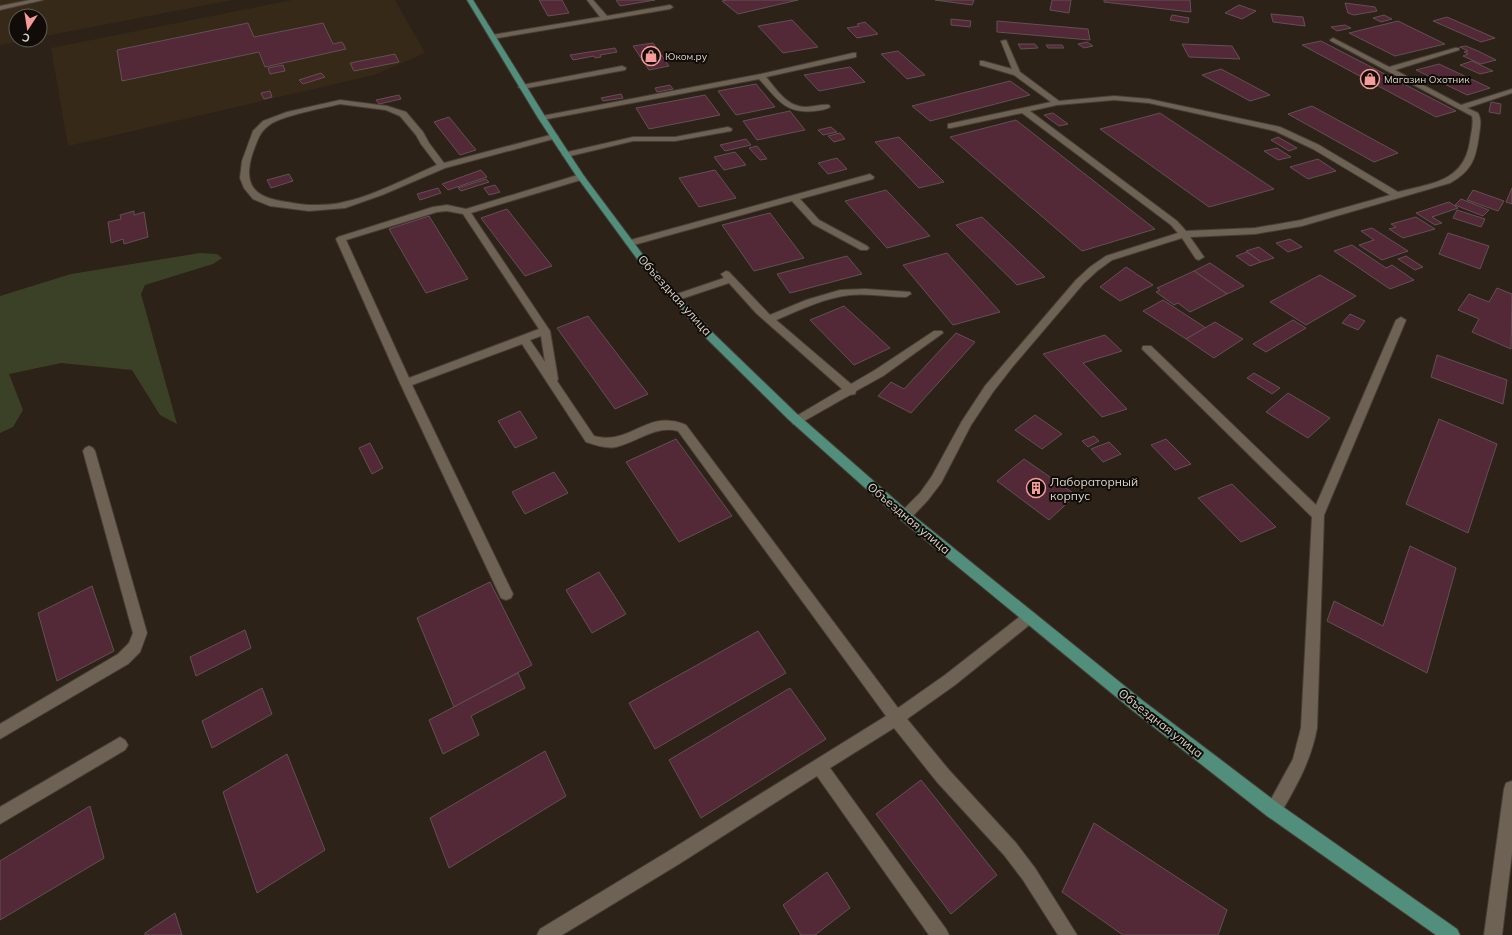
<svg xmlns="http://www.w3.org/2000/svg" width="1512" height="935" font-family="Mulish,sans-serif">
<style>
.built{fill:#372918}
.green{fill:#3b4126}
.building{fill:#532938;stroke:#625055}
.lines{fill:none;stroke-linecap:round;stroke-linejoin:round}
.minor-casing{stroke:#473f37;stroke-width:2}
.major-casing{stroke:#473f37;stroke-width:2}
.minor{fill:#6e6255;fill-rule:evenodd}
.major{fill:#518e7c;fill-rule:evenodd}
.labels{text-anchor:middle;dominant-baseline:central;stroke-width:4;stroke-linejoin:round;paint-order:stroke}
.far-poi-label{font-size:10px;fill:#d9d3cb;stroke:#110c08;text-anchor:start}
.street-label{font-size:12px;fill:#d9d3cb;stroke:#110c08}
.poi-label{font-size:12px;fill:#d9d3cb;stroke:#110c08;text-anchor:start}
</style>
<rect width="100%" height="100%" fill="#2c2217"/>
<g class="built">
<path d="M0 0H232L40 37V16H16V40H26L0 45Z"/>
<path d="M292 0H395L425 53 374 75 68 146 51 48Z"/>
</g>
<path class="green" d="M200 253 217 254 222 258 213 264 145 285 141 294 177 424 160 415 132 370 61 363 9 374 23 410 13 427 0 433V296L71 274Z"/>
<g class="building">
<path d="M539 0H562L569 13 548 16Z"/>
<path d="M616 0H655L620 6Z"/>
<path d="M727 0H798L738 14 722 1Z"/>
<path d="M935 0H974L972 5Z"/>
<path d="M1052 0H1071L1069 13 1050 10Z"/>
<path d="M1104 0H1190L1191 12 1104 2Z"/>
<path d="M1345 3 1375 7 1377 11 1354 15 1348 13Z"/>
<path d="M1239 5 1256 11 1242 19 1225 13Z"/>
<path d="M1271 14 1303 17 1305 26 1273 22Z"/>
<path d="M1172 15 1189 18 1188 23 1170 20Z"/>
<path d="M1384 15 1392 19 1381 22 1373 18Z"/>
<path d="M1447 17 1495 38 1481 42 1433 21Z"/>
<path d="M951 19 971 21 970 27 951 25Z"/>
<path d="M792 20 818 47 783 53 758 26Z"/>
<path d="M997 21 1088 29 1090 40 997 32Z"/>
<path d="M1398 21 1445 44 1395 56 1349 33Z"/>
<path d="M865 22 878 34 857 38 847 28 859 26 857 24Z"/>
<path d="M248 23 254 37 323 23 333 44 342 42 346 49 265 67 259 52 122 81 117 50Z"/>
<path d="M1345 25 1351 28 1337 31 1331 27Z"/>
<path d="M1321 41 1456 111 1436 117 1302 45Z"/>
<path d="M1087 42 1093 46 1084 48 1078 44Z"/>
<path d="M653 43 669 66 649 70 633 46Z"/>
<path d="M1018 44H1035L1038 48 1021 49Z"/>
<path d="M1182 44 1232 46 1240 59 1189 57Z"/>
<path d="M1046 45H1062L1064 48H1048Z"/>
<path d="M1466 46 1478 51 1496 60 1481 64 1463 56 1468 54 1464 52 1468 51 1460 47Z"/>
<path d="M615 48 617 52 600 55 601 57 595 58 594 56 573 60 570 55Z"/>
<path d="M898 51 925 75 907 79 881 54Z"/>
<path d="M395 54 399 62 354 71 350 63Z"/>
<path d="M1472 61 1493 71 1480 74 1460 65Z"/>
<path d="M1439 64 1490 88 1467 95 1416 70Z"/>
<path d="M283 65 285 71 270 74 268 68Z"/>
<path d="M850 67 865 82 819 91 804 75Z"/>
<path d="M1221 69 1270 95 1250 101 1202 75Z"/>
<path d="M321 73 325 77 303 84 299 80Z"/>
<path d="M1010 81 1030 95 930 121 912 106Z"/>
<path d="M756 84 775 107 736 115 718 91Z"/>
<path d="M670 85 673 89 657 92 655 88Z"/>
<path d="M270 91 272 97 264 99 261 93Z"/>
<path d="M621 94 623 98 603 101 601 98Z"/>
<path d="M399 95 401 99 379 104 376 100Z"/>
<path d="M705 95 720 115 649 129 636 108Z"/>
<path d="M1491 102 1501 104 1500 114 1489 112Z"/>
<path d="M1312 106 1398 153 1374 162 1288 114Z"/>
<path d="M790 111 805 130 757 140 743 121Z"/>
<path d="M1053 113 1068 124 1059 126 1044 115Z"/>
<path d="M1160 113 1274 189 1209 207 1100 129Z"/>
<path d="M449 117 476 150 460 155 434 122Z"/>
<path d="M1016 120 1155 229 1082 251 950 137Z"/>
<path d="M831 127 837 132 823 135 818 130Z"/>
<path d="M840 133 845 139 834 142 828 136Z"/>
<path d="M899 137 944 182 919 188 875 142Z"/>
<path d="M1278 137 1297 148 1289 151 1271 140Z"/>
<path d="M746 139 751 145 725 151 720 145Z"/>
<path d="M757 146 767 159 760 160 749 148Z"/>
<path d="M1277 148 1291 157 1278 160 1264 151Z"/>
<path d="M735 152 746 165 724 170 714 157Z"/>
<path d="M837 158 847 169 828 174 818 163Z"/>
<path d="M1318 159 1336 171 1308 179 1290 167Z"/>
<path d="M481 170 487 177 448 190 442 184Z"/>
<path d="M715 170 736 198 699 207 679 178Z"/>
<path d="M289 174 293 181 271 188 267 180Z"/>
<path d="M486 179 489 182 461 191 458 188Z"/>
<path d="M495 185 500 192 489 195 484 188Z"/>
<path d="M438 188 441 193 420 200 417 194Z"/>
<path d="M1512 188V204L1506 202Z"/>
<path d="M886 190 930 236 887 248 845 201Z"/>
<path d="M1473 190 1504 201 1498 211 1467 200Z"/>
<path d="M1461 199 1489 210 1483 216 1455 205Z"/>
<path d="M1449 202 1458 208 1432 217 1442 223 1435 225 1416 213Z"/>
<path d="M507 209 552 266 525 276 481 218Z"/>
<path d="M1457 210 1485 219 1481 227 1453 218Z"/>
<path d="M134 211V215L144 212 148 237 124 244 123 239 111 243 108 222 121 219 120 215Z"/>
<path d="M770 213 804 258 754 271 722 225Z"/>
<path d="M429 216 468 279 426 293 389 229Z"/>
<path d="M982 217 1045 277 1017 285 956 225Z"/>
<path d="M1416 217 1435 229 1403 238 1389 229 1396 227 1391 224Z"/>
<path d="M1372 228 1408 251 1382 260 1359 245 1374 240 1361 231Z"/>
<path d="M1448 233 1489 246 1480 269 1439 254Z"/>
<path d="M1290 239 1302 247 1288 252 1276 243Z"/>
<path d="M1352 245 1386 268 1392 265 1414 280 1390 289 1334 251Z"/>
<path d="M1259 247 1274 258 1261 262 1246 251Z"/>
<path d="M1247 252 1261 262 1250 266 1236 256Z"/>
<path d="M947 253 1000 312 953 325 903 265Z"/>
<path d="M847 256 862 274 790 293 777 274Z"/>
<path d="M1406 256 1423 267 1415 270 1398 259Z"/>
<path d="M1210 263 1244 286 1227 294 1194 271Z"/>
<path d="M1126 267 1153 285 1120 301 1100 287Z"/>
<path d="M1194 271 1227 294 1190 312 1178 303 1174 305 1156 292 1160 290 1157 288Z"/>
<path d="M1320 275 1356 296 1306 325 1270 302Z"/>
<path d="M1497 288 1512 294 1511 349 1472 332 1479 319 1458 310 1469 294 1489 302Z"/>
<path d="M1163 300 1206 328 1186 339 1143 311Z"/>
<path d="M844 306 890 348 854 365 810 320Z"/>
<path d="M1350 314 1365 321 1358 330 1342 323Z"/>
<path d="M588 316 648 394 615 409 557 328Z"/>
<path d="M1293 320 1306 328 1266 352 1253 344Z"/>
<path d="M1215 322 1243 339 1214 358 1186 339Z"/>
<path d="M956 333 975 342 911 413 878 396 891 382 904 389Z"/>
<path d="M1105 335 1122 351 1083 363 1127 409 1102 417 1043 354Z"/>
<path d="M1437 355 1507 380 1503 404 1431 377Z"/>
<path d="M1254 373 1280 388 1272 394 1247 378Z"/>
<path d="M1288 393 1330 418 1308 438 1266 412Z"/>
<path d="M520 411 537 438 515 448 498 421Z"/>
<path d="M1035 415 1062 434 1042 449 1015 430Z"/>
<path d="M1439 419 1497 444 1468 533 1406 504Z"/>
<path d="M1094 436 1099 441 1088 447 1082 441Z"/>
<path d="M676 439 732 516 679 542 626 462Z"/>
<path d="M1166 439 1191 464 1175 470 1151 445Z"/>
<path d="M1109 442 1121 454 1103 462 1091 449Z"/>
<path d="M370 443 383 468 372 474 359 448Z"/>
<path d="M1024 459 1076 495 1049 520 997 481Z"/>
<path d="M554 472 568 493 525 514 512 492Z"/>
<path d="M1232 484 1276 527 1241 542 1198 498Z"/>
<path d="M1410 546 1456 568 1427 673 1327 621 1334 601 1383 626Z"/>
<path d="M599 572 626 614 592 633 566 590Z"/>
<path d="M490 582 532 665 454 707 417 618Z"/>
<path d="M92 586 114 651 57 681 38 613Z"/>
<path d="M245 630 251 648 196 676 190 657Z"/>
<path d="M758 631 786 673 655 749 629 703Z"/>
<path d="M518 673 525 688 471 716 479 735 443 754 429 720Z"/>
<path d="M262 688 272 714 212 748 202 721Z"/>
<path d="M790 688 826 739 701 818 669 760Z"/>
<path d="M545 751 566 796 449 868 430 818Z"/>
<path d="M287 754 325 850 257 893 223 792Z"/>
<path d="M921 780 997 875 951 914 876 814Z"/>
<path d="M90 806 104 858 0 920V861Z"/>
<path d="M1094 823 1227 910 1218 935H1123L1062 892Z"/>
<path d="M827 872 850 908 815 935H801L783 905Z"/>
<path d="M175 913 182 935H145V933Z"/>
</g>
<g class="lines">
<defs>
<g id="minor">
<path d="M30 0H43L0 10V6Z"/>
<path d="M587 0H593L607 16 670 5 673 7 670 9 492 39 489 37 492 35 600 17Z"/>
<path d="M1333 38 1389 67 1455 48H1459V50L1395 70 1461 105 1512 89V93L1467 108 1478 113C1482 120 1480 127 1479 135 1476 158 1472 171 1450 183L1302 226 1255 234 1190 237 1204 257 1199 260 1196 259 1182 238 1112 260 1097 271 1083 284 1014 365 993 392 971 425 941 483 928 500 909 520 905 521 901 520 899 516 901 512 920 493 932 476 962 421 985 386 1076 280 1090 267 1106 256 1178 233 1171 225 1022 113 951 128H948V124L1051 102 1014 75 980 65V61H983L1012 69 1001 41 1006 40 1020 72 1059 101 1114 96 1149 99 1280 127 1319 145 1398 192C1432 183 1464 182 1470 141 1471 133 1474 124 1472 116L1331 41 1330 40ZM1114 100 1149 103 1275 131 1313 149 1390 195 1301 220 1255 228 1186 231 1177 221 1030 111 1057 105Z"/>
<path d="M853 53H856V57L766 77C777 90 787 107 806 107 814 107 822 104 829 105L830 107C826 110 820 110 815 111 784 114 778 99 759 79L542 120 538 118 542 116 761 74Z"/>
<path d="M622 66 626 68 625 70 522 89 518 87 522 85Z"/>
<path d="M340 100 387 106 406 112 423 132 429 143 444 163 554 134 558 136 557 138 445 168 382 195 345 208 309 211 270 206 253 199 244 188 240 178 242 161 253 131 263 121 287 112ZM340 104 386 110 400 116 416 135 421 144 437 165C409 177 373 196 344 202 334 205 321 205 311 205 303 205 294 203 287 202 254 198 242 185 253 152 257 142 259 133 268 126 279 116 324 108 340 104Z"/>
<path d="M728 127 732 129 731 131 675 141H633L566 157 562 155 563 153 633 137H675Z"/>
<path d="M581 174 585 177 584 179 471 213 550 331 558 379 557 381 594 436C626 445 643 417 671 421 676 421 681 423 686 425L898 708 945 675 1023 614 1028 612 1033 614 1035 618 1033 622 955 685 907 719 949 770 1016 843 1035 868 1077 935H1058L1023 880 1004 855 937 782 894 728 830 768 946 929 949 935H929L817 776 679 864 562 935H537L540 929 667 852 886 716 678 431C656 425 637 442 616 447 606 449 596 445 586 442L522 344 412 385 513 594 511 598 506 600 501 598 400 383 336 239 338 237 433 207 447 205 466 209ZM447 211 463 214 539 329 409 378 346 240 437 212ZM541 336 545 362 530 340Z"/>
<path d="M870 174 874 177 873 179 800 199 819 220 867 246 869 248 867 250H861L813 224 792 201 630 246 625 243 627 241Z"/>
<path d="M726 271 729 272 770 315 806 300 840 290 865 289 910 292 911 294 906 297C888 297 868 293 850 295 824 298 800 310 776 320L851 384 875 370 934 331H942L943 333 883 376 856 391 855 394 850 395 797 425 793 424 791 421 793 418 842 389 756 313 729 283 675 301 670 298 671 296 724 278 721 274Z"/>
<path d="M1401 317 1406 320 1324 515 1317 728C1311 761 1296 787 1279 816L1273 818 1267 816 1265 810 1293 759 1301 728 1312 517 1142 349 1143 346H1151L1316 505 1396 320Z"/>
<path d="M89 446 93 448 95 451 147 633 140 652 128 664 0 739V724L118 654 129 643 133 633 83 451 85 448Z"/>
<path d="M120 737 125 740 128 745 125 750 0 824V807Z"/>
<path d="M1512 781V853L1502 935H1484L1504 789 1506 783Z"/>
</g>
<path id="major" d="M467 0H473L546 118 584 176 649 263 712 332 796 413 909 512 1142 700 1279 804 1457 929 1460 935H1436L1267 816 1132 710 901 520 788 419 704 336 643 267 577 177 538 118Z"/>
</defs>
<use href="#minor" class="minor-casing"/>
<use href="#major" class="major-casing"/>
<use href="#minor" class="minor"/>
<use href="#major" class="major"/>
</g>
<defs>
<symbol id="shop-ring" viewBox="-11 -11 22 22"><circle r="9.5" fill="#110c08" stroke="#f59b9a" stroke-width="1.5"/><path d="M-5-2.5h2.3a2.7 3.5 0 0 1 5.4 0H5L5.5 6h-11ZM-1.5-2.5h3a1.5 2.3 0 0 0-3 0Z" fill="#f59b9a"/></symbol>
<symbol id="building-ring" viewBox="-11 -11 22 22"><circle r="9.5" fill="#110c08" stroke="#f59b9a" stroke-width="1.5"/><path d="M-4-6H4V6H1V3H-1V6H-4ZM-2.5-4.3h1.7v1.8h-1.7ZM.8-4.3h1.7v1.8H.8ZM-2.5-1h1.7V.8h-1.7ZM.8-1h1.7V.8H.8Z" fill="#f59b9a"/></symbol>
</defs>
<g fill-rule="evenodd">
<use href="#shop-ring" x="640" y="45" width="22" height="22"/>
<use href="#shop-ring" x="1359" y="68" width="22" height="22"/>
<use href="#building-ring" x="1025" y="477" width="22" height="22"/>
</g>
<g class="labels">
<g class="far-poi-label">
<text x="665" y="56">Юком.ру</text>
<text x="1384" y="79">Магазин Охотник</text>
</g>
<g class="street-label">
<text transform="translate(675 295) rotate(48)">Объездная улица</text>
<text transform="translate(909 518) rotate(40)">Объездная улица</text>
<text transform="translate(1161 723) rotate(38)">Объездная улица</text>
</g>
<g class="poi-label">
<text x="1050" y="481">Лабораторный<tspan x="1050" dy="14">корпус</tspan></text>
</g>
</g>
<g transform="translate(28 28) rotate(192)"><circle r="19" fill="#110c08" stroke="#615c56"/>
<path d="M0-3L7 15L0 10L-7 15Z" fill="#f59b9a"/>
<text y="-6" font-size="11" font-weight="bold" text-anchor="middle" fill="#d9d3cb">С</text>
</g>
</svg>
